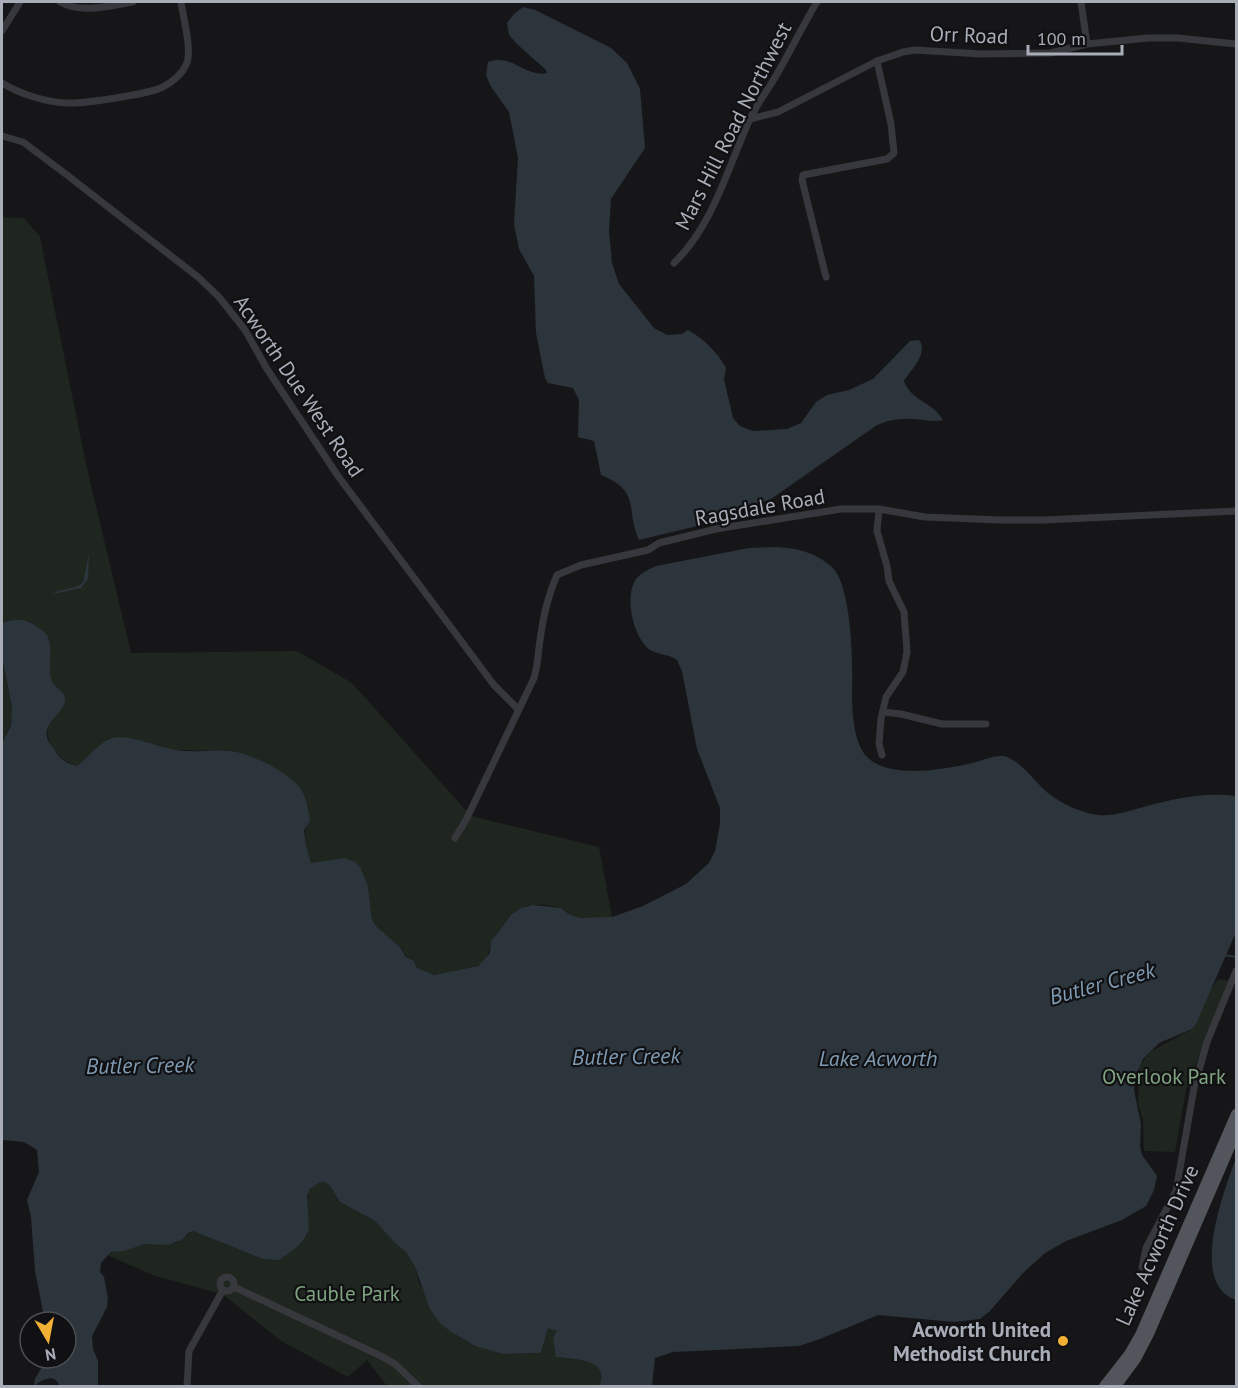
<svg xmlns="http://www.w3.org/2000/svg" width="1238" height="1388" font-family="'PT Sans',sans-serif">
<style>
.green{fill:#1e261f}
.water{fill:#2c353c}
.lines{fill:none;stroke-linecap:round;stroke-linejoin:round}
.stream{stroke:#2c353c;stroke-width:2}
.minor{stroke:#37383d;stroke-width:7}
.primary{stroke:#53555c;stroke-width:10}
.poi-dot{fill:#f2b134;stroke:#111113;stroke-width:2}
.labels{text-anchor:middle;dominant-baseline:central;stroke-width:4.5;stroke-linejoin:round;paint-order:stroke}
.street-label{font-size:21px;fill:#a8adb8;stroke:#111113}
.park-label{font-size:21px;fill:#7fa381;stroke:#111113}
.poi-label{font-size:21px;font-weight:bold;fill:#a8adb8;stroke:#111113;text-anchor:end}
.water-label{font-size:22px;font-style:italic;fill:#7f9bb3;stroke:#111113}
</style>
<rect width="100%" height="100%" fill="#161618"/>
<g class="green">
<path d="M2 217 24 218 40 237 86 464 131 653 297 651 352 683 471 816 599 847 612 917C602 918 590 920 580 918 571 916 567 911 559 908 550 904 532 904 523 907 514 911 496 932 492 941 487 952 492 954 480 964 475 967 468 968 462 969 446 973 422 982 414 961L407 957 399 946 377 927 372 920 368 886 332 860 311 864C303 844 304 828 309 808L288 777 269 765 232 751 174 750 148 742 116 738 108 739 77 766C58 761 40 739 51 720 53 716 59 712 61 709L60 690 54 685 51 678 46 634 29 621 2 623Z"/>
<path d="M2 656 12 707 11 726 2 743Z"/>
<path d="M1218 979 1228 981 1186 1090 1175 1152 1144 1151 1143 1119 1138 1104 1139 1067 1150 1052 1192 1029 1211 989Z"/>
<path d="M325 1182 330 1186 340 1202 375 1221 395 1243 406 1252 415 1267 419 1283 457 1336 475 1346 503 1354 541 1353 548 1327 558 1331 556 1357C572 1359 612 1359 599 1386H387L367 1360 348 1377 281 1341 222 1294 155 1276 107 1255C112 1251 146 1243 154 1243 160 1243 167 1246 173 1244 182 1241 185 1234 193 1231L263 1259 309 1229C308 1212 300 1184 325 1182Z"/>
</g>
<g class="water">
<path d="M523 7 535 10 611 48 627 63 640 89 645 148 611 199 609 231 612 263 619 284 654 328 667 335 682 334 688 330C703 338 718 353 726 368L724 379 726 388 733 418 740 426 753 431 787 429 801 423 816 402 827 395 849 390 873 379 910 341 919 340C929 353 911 370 904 381 912 402 932 401 943 420 933 423 922 419 912 419 899 418 889 420 877 425L771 499 697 526 639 540C625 509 642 492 601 475L594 441 578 437 579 400 573 388 548 383 545 378 536 333 534 276 519 249 514 224 518 158 509 112 490 85 486 75 488 62C512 53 526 78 547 73L546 70 517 44 509 35 507 23 514 14Z"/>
<path d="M774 547C797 548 815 552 832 567 852 586 853 665 852 691 852 711 853 742 867 757 889 779 943 770 972 763 981 761 994 755 1003 756 1020 758 1038 787 1052 796 1064 805 1083 813 1098 815 1114 817 1131 810 1147 806 1176 798 1206 792 1236 796V932L1196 1024 1192 1029 1159 1043 1143 1059 1135 1077 1134 1090 1141 1124 1140 1146 1142 1155 1157 1176 1154 1190 1146 1206 1122 1220 1066 1241 1045 1253 1024 1272 989 1312 980 1319 954 1322 878 1315 820 1339 799 1346 673 1352 655 1358 652 1386H599C612 1359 572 1359 556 1357L553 1338 557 1331 548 1328 541 1353 503 1354 475 1346 451 1332 440 1323 430 1309 415 1267 406 1252 395 1243 375 1221 340 1202 330 1186 325 1182 319 1183 310 1189 307 1196 309 1229 304 1239 296 1248 279 1260 263 1259 193 1231 188 1233 183 1239 169 1245 145 1244 124 1251 111 1252 101 1263 100 1272 104 1277 108 1298 107 1307 92 1336 93 1349 98 1361V1386H60C54 1373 43 1379 34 1386L35 1379 47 1358H66V1322H45L35 1271 31 1217 27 1200 39 1172 37 1150 24 1142 2 1140V743L11 726 12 707 2 656V623C10 620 24 618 33 624 37 627 44 631 47 635 54 648 47 667 52 681 55 688 65 691 65 699 65 714 41 722 48 740 49 743 53 747 55 751 61 760 68 764 77 766 87 758 98 745 109 739 125 732 159 747 176 750 194 753 213 749 231 751 252 754 286 771 299 787 306 796 309 810 310 821L304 830 306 846 311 863 345 858 355 862 360 867 368 886 372 920 377 927 399 946 406 957 414 961 417 968 434 975 478 966 490 953 491 941 512 914 521 908 532 905 552 907 560 908 571 915 581 918 612 917 643 906 686 884 709 863 715 851 720 824V808L697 749 682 671 677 660C669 654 658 655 650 650 633 637 624 597 636 579 641 573 649 569 656 566L749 548Z"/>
<path d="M89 552 88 579 81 588 53 594C60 588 74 590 83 583Z"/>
<path d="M1236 1158V1300C1188 1284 1224 1191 1236 1158Z"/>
</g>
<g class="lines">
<path class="stream" d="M1224 955 1236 957"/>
<g class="minor">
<path d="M60 2C82 14 109 6 133 2"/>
<path d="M1081 2 1087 44"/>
<path d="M2 31 20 2"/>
<path d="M2 83C20 94 45 102 67 103 83 104 149 94 163 87 172 82 182 74 186 65 193 52 183 17 181 2"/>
<path d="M750 119 778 112 877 61 903 52 915 50 981 54 1051 53 1087 44 1148 38H1178L1236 44"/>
<path d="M2 136 23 142 67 175 198 277 219 297 245 330 267 369 338 476 494 685 518 709"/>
<path d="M674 263C713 225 727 170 749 121 756 105 768 90 777 74 791 50 803 25 817 2"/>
<path d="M826 277 802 180 803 175 887 159 894 153 891 124 877 61"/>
<path d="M879 509 877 531 887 566 889 581 904 612 907 652 903 672 886 697 881 719 879 744 882 755"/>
<path d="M883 712 901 714 942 724H986"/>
<path d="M455 838 466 820 534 678C538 665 538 653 540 640 543 617 548 595 557 575L581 565 648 550 659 543 716 529 841 509H879L925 517 1000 520H1044L1236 511"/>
<path d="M1142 1267 1146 1248 1176 1191 1194 1088 1207 1042 1236 971"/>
<circle cx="227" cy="1284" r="7"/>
<path d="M234 1287 381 1356 395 1364 418 1386"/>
<path d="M187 1386 189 1351 223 1290"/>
</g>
<g class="primary">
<path d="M1104 1386 1129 1354 1140 1335 1236 1114"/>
<path d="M1116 1386 1136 1359 1149 1334 1236 1133"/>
</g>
</g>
<circle class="poi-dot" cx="1063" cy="1341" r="6"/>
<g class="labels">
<g class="street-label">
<text transform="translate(969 35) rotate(2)">Orr Road</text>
<text transform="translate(733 126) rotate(-63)">Mars Hill Road Northwest</text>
<text transform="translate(299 386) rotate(56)">Acworth Due West Road</text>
<text transform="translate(760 507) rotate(-10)">Ragsdale Road</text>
<text transform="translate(1157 1245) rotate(-66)">Lake Acworth Drive</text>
</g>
<g class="park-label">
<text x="1164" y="1076">Overlook Park</text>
<text x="347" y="1293">Cauble Park</text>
</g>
<g class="poi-label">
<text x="1051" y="1329">Acworth United<tspan x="1051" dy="24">Methodist Church</tspan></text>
</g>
<g class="water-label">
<text transform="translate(1102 983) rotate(-15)">Butler Creek</text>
<text transform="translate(626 1056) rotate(-1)">Butler Creek</text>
<text x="878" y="1058">Lake Acworth</text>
<text transform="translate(140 1065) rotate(-1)">Butler Creek</text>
</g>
</g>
<rect width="1238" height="1388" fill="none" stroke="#a8adb8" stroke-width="6"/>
<g transform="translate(48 1340) rotate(170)"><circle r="28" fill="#111113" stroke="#4d4f55" stroke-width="1.5"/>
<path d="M0-4.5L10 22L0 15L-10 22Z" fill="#f2b134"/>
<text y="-9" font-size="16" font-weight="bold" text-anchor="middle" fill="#a8adb8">N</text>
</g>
<path d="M1028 45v9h94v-9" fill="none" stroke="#a8adb8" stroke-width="3"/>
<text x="1037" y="45" font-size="18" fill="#a8adb8" stroke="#111113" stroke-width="4.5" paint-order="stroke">100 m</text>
</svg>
